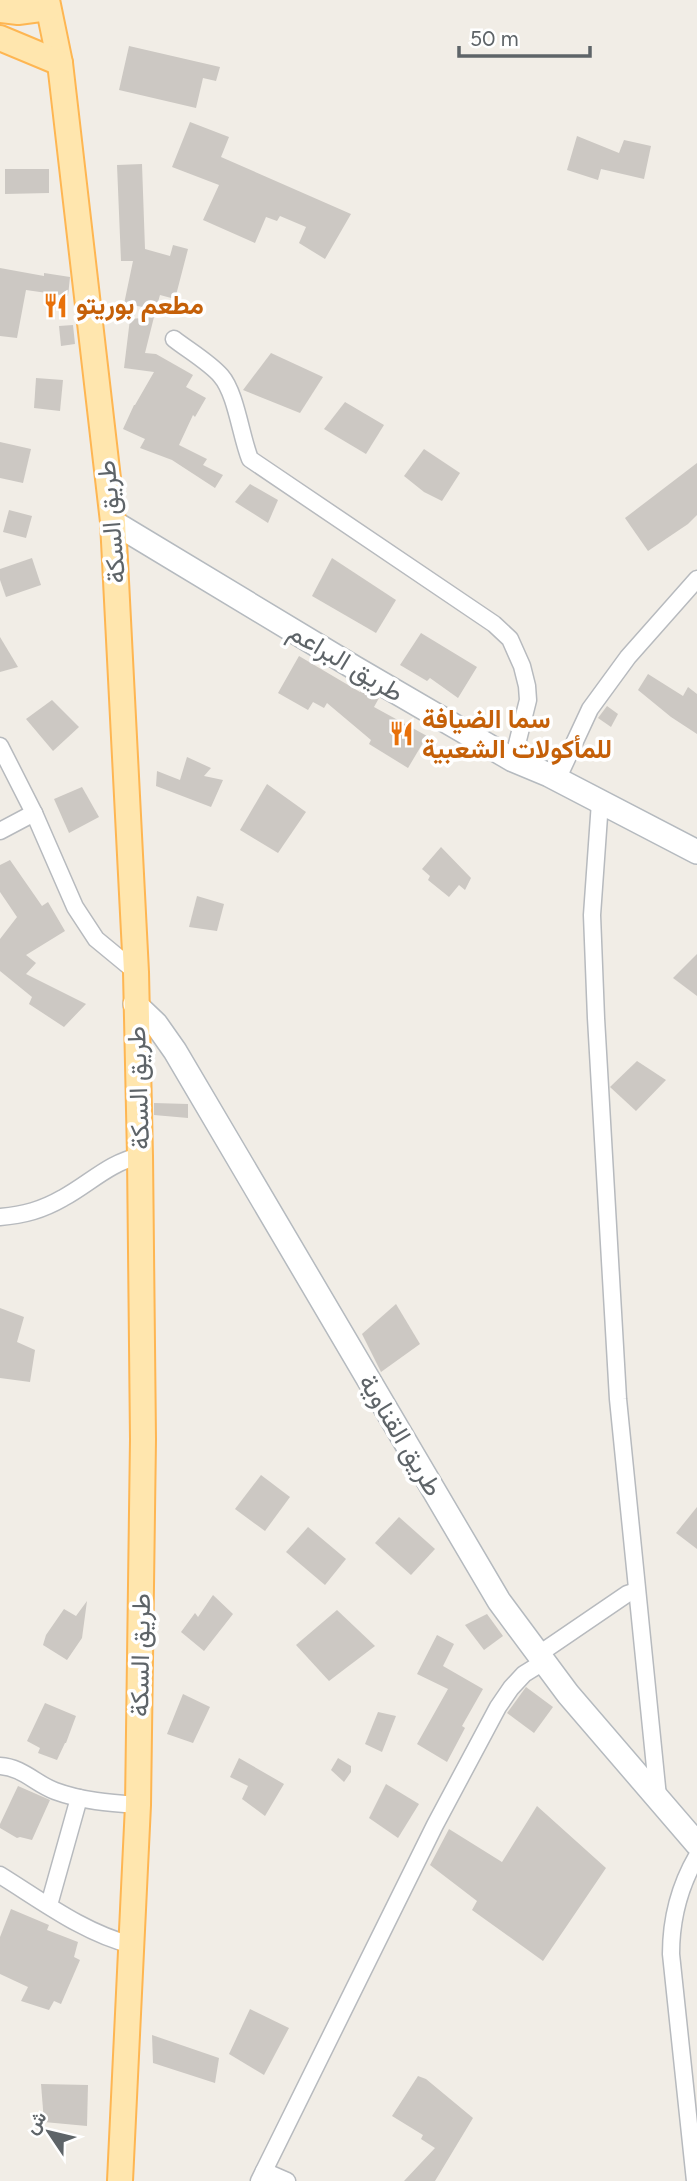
<svg xmlns="http://www.w3.org/2000/svg" width="697" height="2181" font-family="Figtree,Vazirmatn,sans-serif">
<style>
.building{fill:#ccc8c3}
.lines{fill:none;stroke-linecap:round;stroke-linejoin:round}
.street-casing{stroke:#b7babe;stroke-width:19}
.secondary-casing{stroke:#b5babf;stroke-width:26}
.primary-casing{stroke:#feb652;stroke-width:28}
.street{stroke:#fff;stroke-width:16}
.secondary{stroke:#fff;stroke-width:23}
.primary{stroke:#ffe6ae;stroke-width:24}
.labels{text-anchor:middle;dominant-baseline:central;stroke-width:7;stroke-linejoin:round;paint-order:stroke}
.food-label{font-size:26px;font-weight:bold;fill:#c56008;stroke:#fff;text-anchor:start}
.street-label{font-size:26px;fill:#5e6468;stroke:#fff}
</style>
<rect width="100%" height="100%" fill="#f1ede6"/>
<g class="building">
<path d="M129 46 220 67 216 81 203 78 196 108 119 90Z"/>
<path d="M190 122 229 137 221 157 351 214 325 259 299 243 306 227 280 216 277 221 266 217 255 243 203 220 219 185 172 167Z"/>
<path d="M577 136 619 153 624 140 651 146 644 179 601 169 598 180 567 170Z"/>
<path d="M142 164 145 249 170 256 173 245 188 249 175 299 160 295 156 309 124 304 133 261H121L117 165Z"/>
<path d="M5 169H49V193L5 194Z"/>
<path d="M0 268 44 276V273L70 277 68 296 26 290 17 338 0 336Z"/>
<path d="M154 317 145 353 156 354 193 375 186 387 206 398 195 417 193 415 179 445 207 459 203 465 223 475 215 488 172 460 140 448 145 439 123 429 134 405H135L154 372 124 368 130 319Z"/>
<path d="M73 325 75 344 61 346 59 326Z"/>
<path d="M271 353 323 377 300 413 243 390Z"/>
<path d="M36 378 63 380 60 411 34 408Z"/>
<path d="M345 402 384 425 366 454 324 429Z"/>
<path d="M0 442 31 449 23 483 0 478Z"/>
<path d="M424 449 460 473 442 501 424 492 404 476Z"/>
<path d="M697 463V515L688 524 648 551 625 518Z"/>
<path d="M250 484 278 500 268 523 235 502Z"/>
<path d="M9 510 32 516 26 538 3 532Z"/>
<path d="M32 558 41 585 6 597 0 580V569Z"/>
<path d="M332 558 396 600 376 633 312 596Z"/>
<path d="M421 633 477 667 458 698 430 678 427 681 400 665Z"/>
<path d="M0 637 18 667 0 672Z"/>
<path d="M299 656 360 692 363 689 379 698 374 707 427 736 408 768 369 744 371 740 327 703 324 708 313 702 308 710 278 693Z"/>
<path d="M648 674 683 696 688 687 697 694V734L671 717 638 690Z"/>
<path d="M52 700 79 727 53 751 26 719Z"/>
<path d="M607 706 618 714 611 727 598 718Z"/>
<path d="M187 757 211 768 204 776 223 780 211 807 156 786 157 771 180 780Z"/>
<path d="M267 784 306 812 278 853 240 830Z"/>
<path d="M82 787 99 817 69 833 54 799Z"/>
<path d="M441 847 471 878 465 890 459 885 449 897 428 880 430 876 422 869Z"/>
<path d="M10 860 42 906 48 902 65 931 26 955 36 963 26 974 86 1004 64 1027 29 1004 32 997 0 971V939L17 917 0 892V865Z"/>
<path d="M197 896 224 904 217 931 189 927Z"/>
<path d="M697 954V996L673 978Z"/>
<path d="M637 1061 666 1080 636 1111 610 1087Z"/>
<path d="M154 1103 188 1104V1118L154 1115Z"/>
<path d="M396 1304 420 1344 381 1372 362 1334Z"/>
<path d="M0 1308 24 1317 17 1342 35 1350 30 1382 0 1378Z"/>
<path d="M261 1475 290 1497 265 1531 235 1509Z"/>
<path d="M697 1507V1549L676 1533Z"/>
<path d="M399 1517 435 1549 411 1575 375 1543Z"/>
<path d="M308 1527 346 1559 325 1585 286 1552Z"/>
<path d="M213 1595 233 1614 204 1651 181 1632 195 1613 198 1617Z"/>
<path d="M87 1601 82 1638 67 1660 43 1645 46 1635 64 1609 76 1616Z"/>
<path d="M337 1610 375 1646 329 1681 296 1645Z"/>
<path d="M487 1614 503 1636 484 1650 465 1625Z"/>
<path d="M437 1635 454 1644 443 1666 483 1689 462 1726 465 1728 447 1762 417 1744 448 1689 417 1674Z"/>
<path d="M526 1687 553 1707 534 1733 507 1713Z"/>
<path d="M183 1694 210 1707 193 1743 167 1734Z"/>
<path d="M45 1703 76 1716 66 1743H65L57 1760 38 1753 40 1748 27 1741Z"/>
<path d="M378 1712 396 1716 382 1752 365 1744Z"/>
<path d="M239 1758 284 1784 265 1816 242 1799 248 1786 230 1777Z"/>
<path d="M338 1758 351 1766V1772L344 1782 331 1770Z"/>
<path d="M386 1784 419 1804 398 1838 369 1818Z"/>
<path d="M18 1786 50 1800 32 1840 20 1837 17 1838 0 1828V1824Z"/>
<path d="M537 1806 606 1868 543 1961 472 1910 477 1901 430 1865 449 1829 502 1862Z"/>
<path d="M11 1909 49 1925 47 1930 78 1942 74 1957 80 1960 61 2004 54 2001 49 2010 21 2001 28 1987 0 1974V1937Z"/>
<path d="M250 2009 289 2028 264 2075 229 2054Z"/>
<path d="M152 2035 219 2058 215 2083 153 2063Z"/>
<path d="M418 2076 426 2079 473 2118 435 2181H404L435 2148 421 2139 423 2135 392 2116Z"/>
<path d="M41 2084 88 2085 87 2126 44 2122Z"/>
</g>
<g class="lines">
<defs>
<g id="street">
<path d="M174 339C188 350 210 363 221 376 236 393 241 437 250 459L494 624 510 639 522 666 527 686 528 700 513 760"/>
<path d="M0 746 34 813 75 907 96 939 136 972"/>
<path d="M557 780 590 709 628 657 697 579"/>
<path d="M600 802 592 915 596 1018 618 1399 658 1797"/>
<path d="M0 831 34 813"/>
<path d="M0 1217C24 1215 42 1210 63 1198 89 1184 110 1162 140 1156"/>
<path d="M539 1654 627 1594 636 1591"/>
<path d="M0 1766C22 1767 36 1784 55 1791 82 1801 110 1803 138 1805"/>
<path d="M0 1875C42 1901 84 1933 132 1945"/>
<path d="M49 1905 79 1798"/>
<path d="M264 2171 287 2181"/>
<path d="M259 2181 435 1825 498 1707 511 1688 524 1674 545 1661"/>
<path d="M695 2181 671 1954C671 1918 679 1887 697 1856"/>
</g>
<g id="secondary">
<path d="M113 522 355 668 513 760 549 775 697 852"/>
<path d="M135 1004 156 1024 175 1051 499 1601 568 1694 697 1844"/>
</g>
<g id="primary">
<path d="M47 0 60 63 113 522 136 972 140 1156 143 1439 138 1805 120 2181"/>
<path d="M0 10 18 12 48 8"/>
<path d="M0 38 60 63"/>
</g>
</defs>
<use href="#street" class="street-casing"/>
<use href="#secondary" class="secondary-casing"/>
<use href="#primary" class="primary-casing"/>
<use href="#street" class="street"/>
<use href="#secondary" class="secondary"/>
<use href="#primary" class="primary"/>
</g>
<defs>
<symbol id="restaurant-bare" viewBox="-9 -9 18 18"><path d="M-5-6h1v4h1v-4h1v4h1v-4h1v5L-1.5 .5V6h-2V.5L-5-1ZM5-6V6H3V1.5H1.5Q1.5-4 5-6Z" fill="#e8710a" stroke="#fff" stroke-width="2.5" paint-order="stroke"/></symbol>
</defs>
<g fill-rule="evenodd">
<use href="#restaurant-bare" x="38" y="288" width="35" height="35"/>
<use href="#restaurant-bare" x="384" y="716" width="35" height="35"/>
</g>
<g class="labels">
<g class="food-label">
<text x="76" y="305">مطعم بوريتو</text>
<text x="422" y="719">سما الضيافة<tspan x="422" dy="30">للمأكولات الشعبية</tspan></text>
</g>
<g class="street-label">
<text transform="translate(111 522) rotate(-95)">طريق السكة</text>
<text transform="translate(346 662) rotate(31)">طريق البراعم</text>
<text transform="translate(138 1088) rotate(-92)">طريق السكة</text>
<text transform="translate(401 1435) rotate(59)">طريق القناوية</text>
<text transform="translate(140 1655) rotate(-89)">طريق السكة</text>
</g>
</g>
<g transform="translate(49 2132) rotate(305)" stroke="#ffffff" stroke-width="5" paint-order="stroke">
<path d="M0-5L12 26L0 18L-12 26Z" fill="#5e6468"/>
<text y="-10" font-size="19" font-weight="bold" text-anchor="middle" fill="#5e6468">ش</text>
</g>
<path d="M459 46v10h131v-10" fill="none" stroke="#5e6468" stroke-width="3.5"/>
<text x="470" y="46" font-size="21" fill="#5e6468" stroke="#ffffff" stroke-width="5" paint-order="stroke">50 m</text>
</svg>
